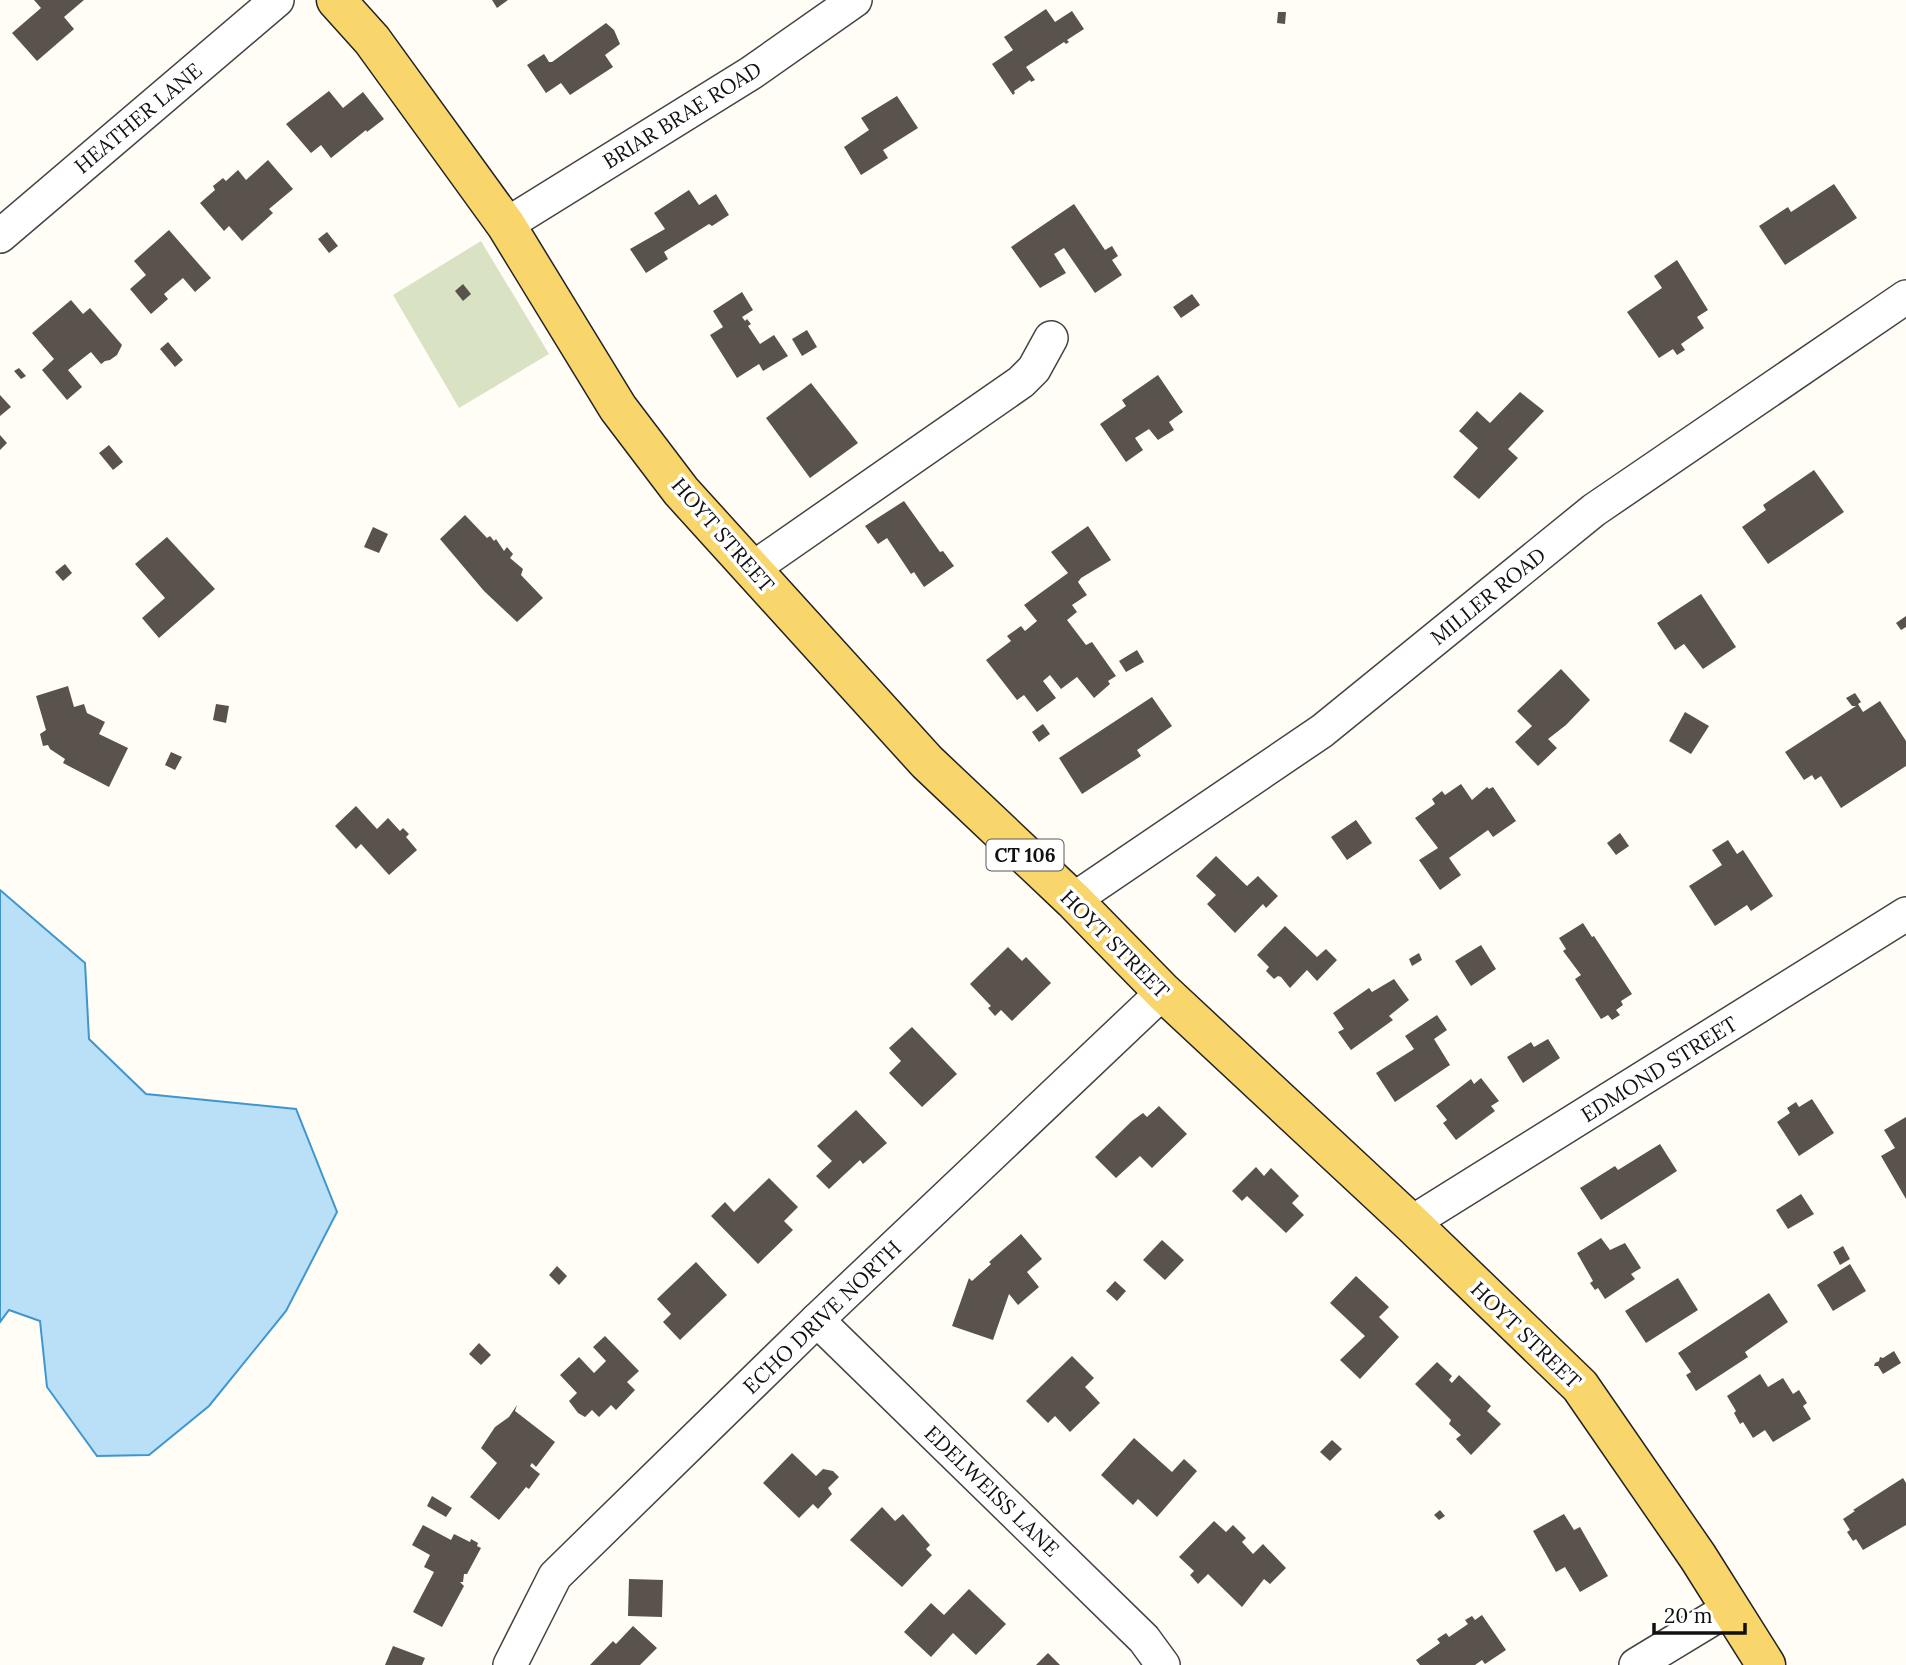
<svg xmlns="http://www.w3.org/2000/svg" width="1906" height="1665" font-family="Lora,serif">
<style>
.cemetery{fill:#d9e3c4}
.water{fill:#b9e0f7;stroke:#3f96cf;stroke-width:2}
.building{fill:#5a524d}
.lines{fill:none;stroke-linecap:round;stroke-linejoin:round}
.minor-casing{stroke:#444;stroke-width:36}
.major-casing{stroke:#222;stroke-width:41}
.minor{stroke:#fff;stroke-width:33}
.major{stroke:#f9d66b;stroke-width:38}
.labels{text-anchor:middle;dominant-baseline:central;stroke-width:7;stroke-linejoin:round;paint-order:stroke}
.shield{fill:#fff;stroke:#585858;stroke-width:2}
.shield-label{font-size:19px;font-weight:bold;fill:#111}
.street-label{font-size:21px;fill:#111;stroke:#fff}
</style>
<rect width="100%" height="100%" fill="#fffdf5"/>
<path class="cemetery" d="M481 241 549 354 459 408 393 295Z"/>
<path class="water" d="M0 890 85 963 89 1039 146 1094 296 1109 337 1212 286 1311 209 1406 149 1455 97 1456 47 1387 40 1321 9 1310 0 1322Z"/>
<g class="building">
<path d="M34 0H84L64 17 74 29 37 61 12 33 41 8Z"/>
<path d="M492 0H508L497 8Z"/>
<path d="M1046 9 1055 22 1072 11 1084 29 1067 40 1069 42 1066 44 1064 42 1026 67 1035 80 1031 82 1030 80 1014 91 1015 93 1013 95 992 64 1013 50 1004 37Z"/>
<path d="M1278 12H1286L1285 24 1277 23Z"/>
<path d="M606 23 614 30 620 44 605 55 613 67 570 95 561 83 546 93 527 65 544 54 549 62H552Z"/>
<path d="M329 91 343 108 363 92 384 119 367 132 366 130 331 158 321 145 311 153 286 124Z"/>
<path d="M897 96 918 128 883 150 888 158 861 175 844 147 869 130 861 118Z"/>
<path d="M268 160 293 189 269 209 273 213 242 241 229 226 224 231 200 203 215 190 213 186 223 178 226 181 238 170 246 180Z"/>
<path d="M1834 184 1857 218 1785 265 1759 226 1788 207 1791 212Z"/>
<path d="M689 190 699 205 716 194 729 215 712 226 709 224 664 252 668 259 646 273 630 249 665 229 654 213Z"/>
<path d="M1074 204 1105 250 1112 246 1118 256 1112 260 1122 275 1095 293 1064 248 1054 254 1066 273 1040 288 1011 247Z"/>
<path d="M169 230 211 278 195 292 183 278 164 294 168 299 151 314 130 289 146 275 134 261Z"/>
<path d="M327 232 338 246 329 253 318 239Z"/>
<path d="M1677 260 1708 310 1697 317 1704 328 1681 344 1685 350 1677 355 1673 349 1659 358 1627 312 1662 288 1654 276Z"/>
<path d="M463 284 471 294 463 301 455 291Z"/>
<path d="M742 292 753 310 742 317 745 321 747 319 751 324 748 326 760 344 774 335 788 356 763 371 759 364 737 378 710 335 723 327 713 311Z"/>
<path d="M1192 294 1200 305 1181 318 1173 307Z"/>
<path d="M71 300 83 314 90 308 122 345 117 355 110 360 105 361 101 364 91 352 68 370 82 387 67 400 42 370 54 359 32 333Z"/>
<path d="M807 330 817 347 802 356 792 339Z"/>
<path d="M168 342 183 360 175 367 160 349Z"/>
<path d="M19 368 26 376 21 379 14 371Z"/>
<path d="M1158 375 1183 412 1169 422 1174 430 1158 440 1149 429 1135 438 1143 450 1126 462 1100 424 1126 406 1122 400Z"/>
<path d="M811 383 858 443 810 478 766 418Z"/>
<path d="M1520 392 1544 411 1508 449 1518 458 1479 499 1453 477 1478 448 1459 431 1477 411 1490 423Z"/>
<path d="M0 395 11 407 0 416Z"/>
<path d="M0 435 7 443 0 450Z"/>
<path d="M109 445 123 462 113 470 99 453Z"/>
<path d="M1814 470 1844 512 1768 564 1742 527 1766 510 1763 505Z"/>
<path d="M904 501 940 552 943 551 954 566 924 587 914 572 911 574 887 538 878 544 865 526Z"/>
<path d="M465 515 487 538 490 536 494 541 496 539 504 551 507 547 513 554 510 558 523 569 521 575 543 598 517 622 484 591 440 539Z"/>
<path d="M1088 526 1111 560 1081 578 1078 582 1087 595 1072 605 1077 612 1067 620 1086 645 1092 642 1116 676 1108 681 1110 684 1094 698 1077 677 1061 689 1050 675 1043 681 1056 698 1037 712 1024 695 1017 700 986 660 1011 641 1007 636 1021 626 1025 631 1037 621 1024 605 1068 573 1051 552Z"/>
<path d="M373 527 388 534 379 553 364 547Z"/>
<path d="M167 537 215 589 159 638 142 618 165 598 135 564Z"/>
<path d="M65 564 72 573 63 581 55 572Z"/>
<path d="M1701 594 1736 647 1703 669 1684 644 1675 650 1657 623Z"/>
<path d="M1906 616V627L1901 630 1896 623Z"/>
<path d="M1137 650 1144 662 1126 672 1119 661Z"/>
<path d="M1561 669 1590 700 1566 725 1548 739 1557 748 1538 766 1515 742 1532 726 1517 711Z"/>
<path d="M68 686 74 707 84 704 87 713 105 722 99 734 128 748 109 787 63 763 65 759 50 749 48 745 43 746 40 734 46 730 36 696Z"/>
<path d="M1855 693 1861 702 1858 704 1863 712 1880 701 1906 741V766L1841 808 1821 776 1815 780 1812 775 1804 780 1785 752 1856 706H1852L1846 698Z"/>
<path d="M1152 697 1172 726 1137 750 1141 756 1082 794 1059 758Z"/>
<path d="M216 704 229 706 226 723 213 720Z"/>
<path d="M1685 712 1709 726 1691 754 1669 741Z"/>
<path d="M1043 724 1050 734 1039 742 1032 732Z"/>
<path d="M171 752 182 757 175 770 165 765Z"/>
<path d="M1461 784 1472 800 1487 787 1489 789 1493 787 1516 821 1493 837 1488 830 1449 858 1461 875 1440 890 1419 860 1438 848 1415 818 1435 804 1432 799 1442 791 1445 795Z"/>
<path d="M356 806 377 829 388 818 400 831 403 828 409 834 406 837 417 850 389 875 361 844 356 849 335 826Z"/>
<path d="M1356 820 1372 843 1347 860 1331 837Z"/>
<path d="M1620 833 1629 846 1616 855 1607 843Z"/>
<path d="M1728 840 1737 854 1743 850 1773 896 1751 911 1747 905 1715 926 1689 886 1722 865 1712 850Z"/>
<path d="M1216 856 1247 886 1258 876 1278 896 1266 908 1263 904 1235 933 1207 904 1216 895 1196 876Z"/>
<path d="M1583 923 1592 937 1594 936 1632 994 1621 1001 1623 1005 1616 1010 1620 1015 1612 1020 1608 1015 1601 1019 1575 979 1581 975 1563 951 1566 949 1559 938Z"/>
<path d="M1285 926 1317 957 1326 949 1337 960 1317 981 1307 970 1290 988 1281 977 1278 976 1274 979 1266 971 1269 967 1257 955Z"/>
<path d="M1481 945 1496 969 1471 986 1455 961Z"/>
<path d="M1008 947 1022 961 1026 957 1051 983 1012 1021 1001 1010 995 1016 988 1008 991 1006 970 984Z"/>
<path d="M1419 953 1422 960 1412 966 1409 959Z"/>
<path d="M1394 979 1409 1000 1389 1016 1393 1020 1351 1050 1338 1032 1344 1029 1333 1013 1369 988 1372 992Z"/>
<path d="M1437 1015 1447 1030 1434 1039 1450 1065 1395 1102 1376 1073 1414 1049 1405 1036Z"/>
<path d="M912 1027 957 1074 922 1107 889 1073 901 1061 889 1048Z"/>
<path d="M1548 1039 1560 1058 1523 1083 1507 1057 1531 1042 1534 1047Z"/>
<path d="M1481 1078 1499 1101 1491 1106 1495 1111 1456 1140 1443 1123 1447 1120 1436 1106 1471 1079 1474 1084Z"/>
<path d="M1812 1099 1834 1133 1799 1156 1777 1122 1790 1113 1787 1108 1796 1102 1799 1107Z"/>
<path d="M1159 1106 1187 1134 1152 1168 1140 1156 1116 1178 1095 1157 1132 1121 1143 1113 1147 1117Z"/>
<path d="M856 1110 887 1143 863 1164 860 1160 829 1189 816 1176 832 1161 817 1146Z"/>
<path d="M1906 1117V1199L1881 1156 1895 1148 1884 1130Z"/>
<path d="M1660 1144 1677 1171 1601 1220 1580 1188 1615 1166 1618 1170Z"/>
<path d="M1256 1167 1264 1176 1271 1168 1299 1196 1292 1203 1304 1215 1286 1233 1247 1196 1242 1201 1232 1191Z"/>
<path d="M769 1178 798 1207 784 1221 793 1230 758 1264 711 1216 725 1202 734 1212Z"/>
<path d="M1801 1194 1814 1214 1788 1229 1776 1210Z"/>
<path d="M1021 1234 1042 1259 1027 1272 1039 1287 1018 1305 1009 1294 993 1340 952 1326 969 1278 972 1281 991 1264 989 1262Z"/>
<path d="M1601 1238 1610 1250 1625 1243 1641 1268 1631 1274 1635 1279 1605 1299 1598 1288 1595 1290 1590 1283 1593 1281 1577 1253Z"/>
<path d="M1162 1240 1184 1260 1165 1280 1143 1260Z"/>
<path d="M1843 1246 1850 1259 1840 1265 1833 1252Z"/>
<path d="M696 1262 727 1295 680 1340 663 1322 671 1314 657 1299Z"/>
<path d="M1850 1264 1866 1291 1833 1311 1817 1285Z"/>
<path d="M557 1266 567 1276 559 1285 549 1275Z"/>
<path d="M1356 1276 1389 1307 1379 1317 1399 1337 1360 1379 1340 1360 1365 1336 1330 1303Z"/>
<path d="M1678 1278 1698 1310 1646 1343 1625 1311Z"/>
<path d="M1115 1281 1126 1291 1117 1301 1106 1291Z"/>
<path d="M1769 1293 1788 1322 1745 1352 1748 1357 1696 1391 1686 1375 1691 1372 1678 1353Z"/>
<path d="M605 1336 639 1371 627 1382 635 1390 616 1410 611 1405 599 1417 592 1410 585 1417 578 1413 569 1401 577 1393 560 1375 579 1357 594 1373 606 1361 593 1347Z"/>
<path d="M479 1343 491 1355 481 1365 469 1354Z"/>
<path d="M1894 1351 1901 1363 1883 1374 1878 1366H1874L1875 1363 1879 1361 1880 1357 1883 1358Z"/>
<path d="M1072 1356 1094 1378 1085 1387 1100 1403 1070 1432 1055 1416 1048 1423 1026 1401Z"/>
<path d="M1437 1362 1452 1376 1449 1380 1452 1383 1459 1375 1491 1406 1487 1411 1501 1424 1471 1455 1456 1439 1461 1435 1449 1424 1451 1420 1415 1384Z"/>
<path d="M1760 1374 1768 1387 1783 1378 1793 1394 1799 1390 1807 1403 1803 1406 1811 1419 1773 1442 1765 1430 1753 1438 1743 1422 1740 1424 1734 1413 1736 1411 1727 1396Z"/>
<path d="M517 1405 515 1411 555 1442 536 1467 532 1463 530 1466 540 1474 529 1489 526 1487 499 1520 470 1497 497 1463 481 1448 495 1427 509 1417Z"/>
<path d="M1134 1438 1172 1472 1184 1459 1197 1471 1157 1517 1138 1499 1133 1505 1101 1475Z"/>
<path d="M1332 1440 1342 1449 1330 1461 1320 1452Z"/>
<path d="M792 1453 816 1476 823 1469 833 1471 839 1477 828 1488 832 1494 818 1509 813 1504 799 1518 763 1483Z"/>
<path d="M1903 1478 1906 1483V1525L1863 1550 1856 1539 1853 1541 1847 1532 1850 1530 1843 1519 1855 1511 1853 1510Z"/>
<path d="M432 1496 452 1508 446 1517 427 1506Z"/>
<path d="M882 1507 895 1521 903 1514 930 1545 926 1549 932 1555 902 1587 850 1540Z"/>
<path d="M1440 1510 1445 1516 1439 1520 1434 1515Z"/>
<path d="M1564 1514 1574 1530 1580 1527 1608 1576 1580 1592 1565 1567 1556 1572 1533 1531Z"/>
<path d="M1214 1521 1226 1532 1233 1525 1246 1538 1242 1542 1253 1554 1263 1544 1286 1568 1270 1584 1264 1579 1242 1607 1208 1574 1198 1584 1190 1575 1194 1571 1179 1557Z"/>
<path d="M423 1525 451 1540 454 1534 470 1542 471 1539 478 1543 477 1546 481 1548 467 1574H464L463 1582H460L464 1586 442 1627 413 1612 434 1572 424 1567 430 1555 412 1545Z"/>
<path d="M629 1579 663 1580 662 1617 628 1616Z"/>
<path d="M969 1589 1006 1624 976 1655 953 1633 931 1657 904 1632 931 1603 944 1615Z"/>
<path d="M1482 1615 1506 1650 1485 1664 1482 1660 1475 1665H1420L1416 1660 1440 1643 1437 1639 1446 1633 1449 1637 1468 1624 1465 1620 1472 1616 1475 1620Z"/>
<path d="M633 1626 657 1648 640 1665H590L613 1641 616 1644Z"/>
<path d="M393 1646 425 1658 422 1665H385Z"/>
<path d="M1048 1653 1060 1665H1036Z"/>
</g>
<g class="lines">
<defs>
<g id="minor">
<path d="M506 225 751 73 855 0"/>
<path d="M0 236 277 0"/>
<path d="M752 569 1021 382 1034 369 1051 338"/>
<path d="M1073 900 1322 731 1594 510 1906 297"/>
<path d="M1411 1223 1906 914"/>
<path d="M817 1320 1144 1639 1163 1665"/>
<path d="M510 1665 555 1576 817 1320 1163 992"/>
<path d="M1636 1665 1730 1608"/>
</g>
<path id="major" d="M336 0 372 40 506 225 618 408 681 491 927 762 1073 900 1163 992 1411 1223 1580 1386 1698 1557 1766 1665"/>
</defs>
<use href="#minor" class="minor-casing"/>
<use href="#major" class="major-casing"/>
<use href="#minor" class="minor"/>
<use href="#major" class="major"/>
</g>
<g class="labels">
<rect class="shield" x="986.5" y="839.5" width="77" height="31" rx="5"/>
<g class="shield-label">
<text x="1025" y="855">CT 106</text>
</g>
<g class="street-label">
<text transform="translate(682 115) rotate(-32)">BRIAR BRAE ROAD</text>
<text transform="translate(138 118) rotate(-40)">HEATHER LANE</text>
<text transform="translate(723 535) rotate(49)">HOYT STREET</text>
<text transform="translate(1488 596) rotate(-39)">MILLER ROAD</text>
<text transform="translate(1115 944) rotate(45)">HOYT STREET</text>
<text transform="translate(1659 1069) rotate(-32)">EDMOND STREET</text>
<text transform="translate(822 1317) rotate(-44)">ECHO DRIVE NORTH</text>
<text transform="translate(1526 1335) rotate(44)">HOYT STREET</text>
<text transform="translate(992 1491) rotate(44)">EDELWEISS LANE</text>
</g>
</g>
<path d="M1654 1623v10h91v-10" fill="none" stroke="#111111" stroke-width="3.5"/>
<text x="1664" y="1623" font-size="21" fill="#111111" stroke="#ffffff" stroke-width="5" paint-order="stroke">20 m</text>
</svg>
